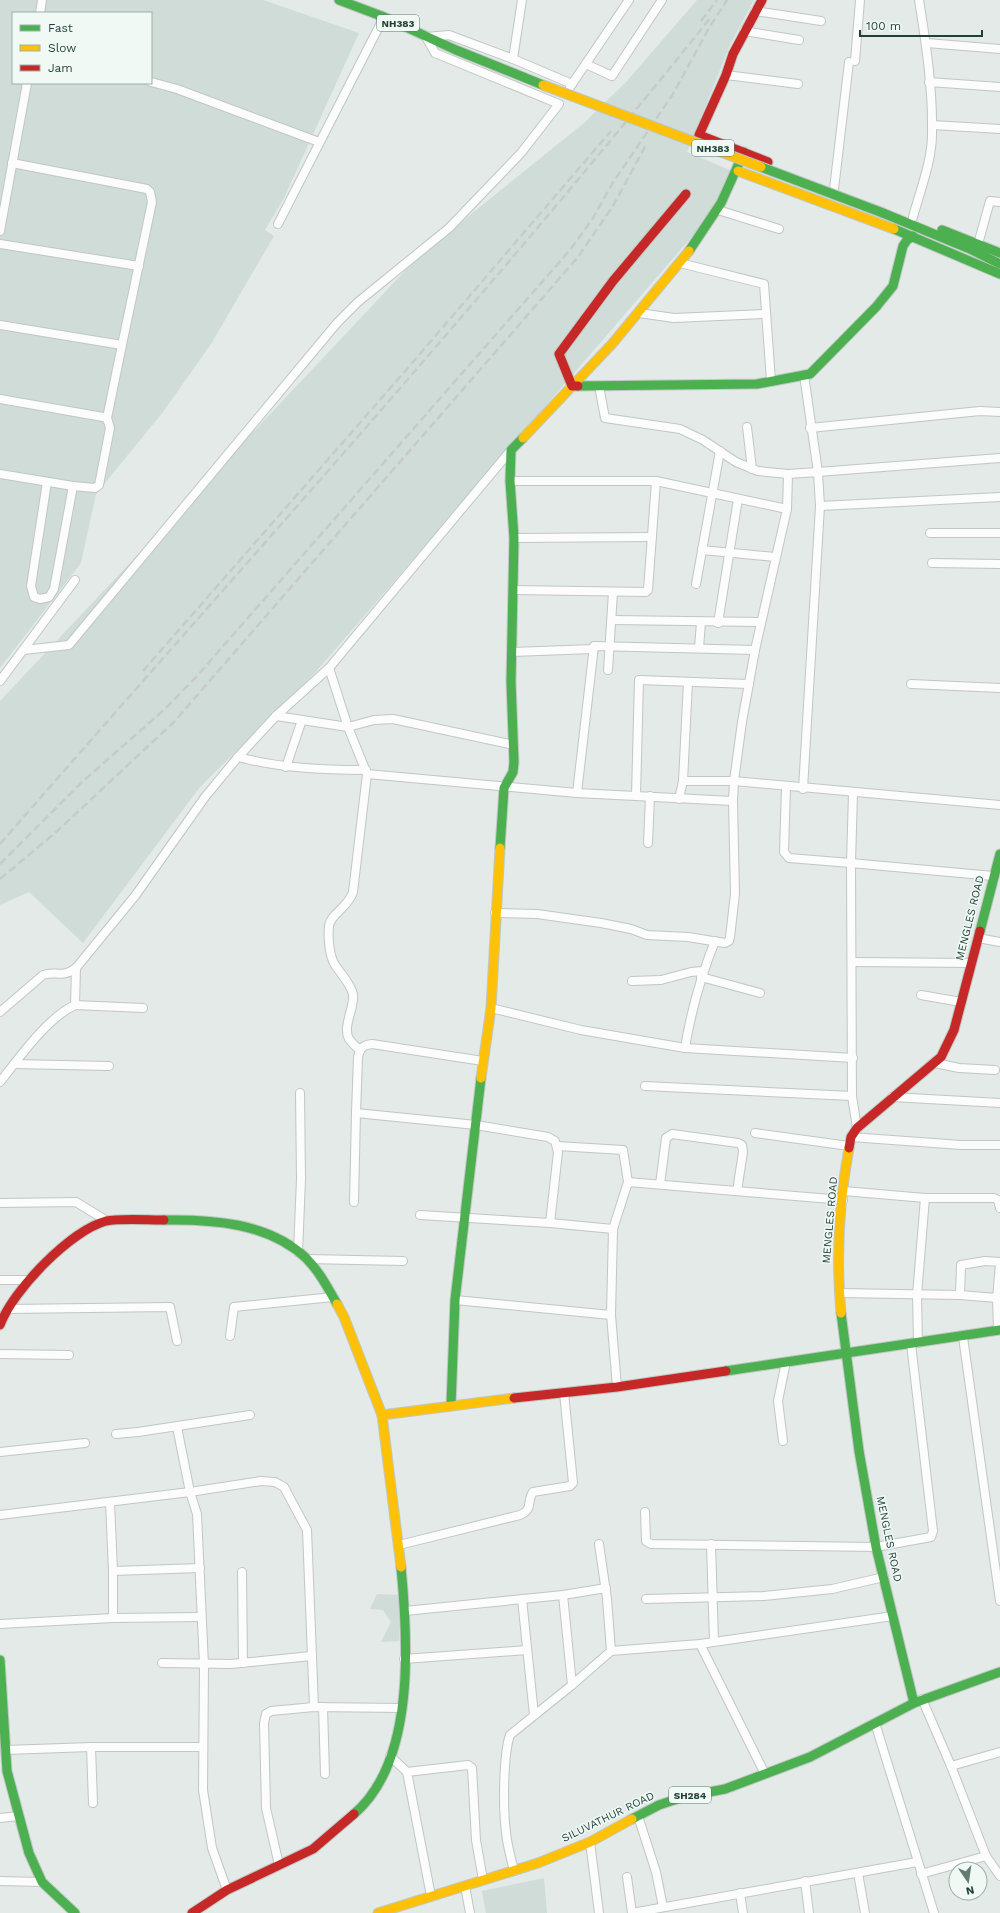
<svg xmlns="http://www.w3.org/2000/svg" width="1000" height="1913" font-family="'Work Sans',sans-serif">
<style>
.built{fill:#d0dcd7;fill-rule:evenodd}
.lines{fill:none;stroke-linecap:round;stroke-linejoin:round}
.street-casing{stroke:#c0c7c4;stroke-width:10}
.fast-casing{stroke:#bec8c4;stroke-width:11}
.slow-casing{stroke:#bec8c4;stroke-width:11}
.jam-casing{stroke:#bec8c4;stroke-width:11}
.street{stroke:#fbfcfb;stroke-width:8}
.fast{stroke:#4caf50;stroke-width:9}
.slow{stroke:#ffc107;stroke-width:9}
.jam{stroke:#c62828;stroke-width:9}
.rail{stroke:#c6cbca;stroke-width:2.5;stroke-dasharray:8 4;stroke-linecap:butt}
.fast-bridge-casing{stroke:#bbc6c3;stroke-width:11;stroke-linecap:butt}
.slow-bridge-casing{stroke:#bbc6c3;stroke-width:11;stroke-linecap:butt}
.fast-bridge{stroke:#4caf50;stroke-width:9}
.slow-bridge{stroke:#ffc107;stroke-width:9}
.labels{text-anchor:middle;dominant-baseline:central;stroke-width:3;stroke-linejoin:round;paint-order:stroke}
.shield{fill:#f1f9f5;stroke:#5e7770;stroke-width:1}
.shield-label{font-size:10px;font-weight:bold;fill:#1f3f37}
.street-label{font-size:11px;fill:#1f3f37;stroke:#f1f9f5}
</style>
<rect width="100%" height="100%" fill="#e3eae7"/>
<g class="built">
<path d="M0 0H263L359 33 284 198 265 230 274 236 211 344 163 412 96 494 81 563 0 668ZM13 13H151V83H13Z"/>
<path d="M697 0H754L730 45 687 152 732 171 721 203 314 674 200 787 83 943 29 892 0 905V701L418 257 584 123 627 81Z"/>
<path d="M377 1594 399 1595V1641L381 1642 391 1622 383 1610 370 1609Z"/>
<path d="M544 1878 547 1913H486L482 1891Z"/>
</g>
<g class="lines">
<defs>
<g id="street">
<path d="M755 11 821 21"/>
<path d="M40 13 42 0"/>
<path d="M744 31 799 40"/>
<path d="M927 43 1000 49"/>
<path d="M513 59 522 0"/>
<path d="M855 61 860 0"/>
<path d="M586 64 612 76 662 0"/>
<path d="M726 75 798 84"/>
<path d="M151 82 177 89 319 142"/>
<path d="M929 82 1000 87"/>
<path d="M570 87 629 0"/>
<path d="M932 125 1000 129"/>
<path d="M834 189 849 62"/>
<path d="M718 210 779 229"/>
<path d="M913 217C920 191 932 161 932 134 933 90 926 43 919 0"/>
<path d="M278 224 384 17"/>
<path d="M0 231 27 83"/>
<path d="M0 244 139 266"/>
<path d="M978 244 990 201 1000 202"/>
<path d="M680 263 764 284 771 381"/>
<path d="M639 313 674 318 766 314"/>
<path d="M0 325 122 345 152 202 150 192 147 189 12 163"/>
<path d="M804 375 818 472 1000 458"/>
<path d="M599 386 605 418 680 429 703 440 736 462 758 471 788 474"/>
<path d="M0 399 103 417 107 418 110 428 99 485 95 488 73 486 0 474"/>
<path d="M107 418 122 345"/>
<path d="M747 427 752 469"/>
<path d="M810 428 980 411 1000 412"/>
<path d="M510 481H656L648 590 646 592 514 590"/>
<path d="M656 481 787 509"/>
<path d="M47 482 31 586 34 597 40 599 49 597 54 589 73 486"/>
<path d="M820 506 1000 497"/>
<path d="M930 533H1000"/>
<path d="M514 538 652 537"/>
<path d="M702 550 775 557"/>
<path d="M932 563 1000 564"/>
<path d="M696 584 720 451"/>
<path d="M612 620 760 622"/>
<path d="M718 623 738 499"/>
<path d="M699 648 701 622"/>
<path d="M24 650 69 645 337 323 358 302 449 228 521 153 559 104 435 53 426 37 449 35 513 59 572 84"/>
<path d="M755 650 787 509 788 474 818 472 820 506 803 789"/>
<path d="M512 652 593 649"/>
<path d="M329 668 348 727 367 774 353 892C348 908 330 914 329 926 328 938 329 955 335 965 341 974 350 983 353 994 355 1008 342 1026 349 1039 352 1043 356 1047 360 1050"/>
<path d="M608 670 613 592"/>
<path d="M0 681 75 580"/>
<path d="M911 684 1000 688"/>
<path d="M276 716 348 727 374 720 393 719 514 745"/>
<path d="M238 757C280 768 322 770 366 770"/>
<path d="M286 767 302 720"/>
<path d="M367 774 577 793 733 801 734 781 1000 805"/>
<path d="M786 787 784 852 789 858 851 863 853 793"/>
<path d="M577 793 594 646 755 650 742 722 734 781H683"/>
<path d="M636 795 639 680 749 684"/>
<path d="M679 799 683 781 688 682"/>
<path d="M648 843 650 796"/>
<path d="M495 913 537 914 601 923 631 929 647 935 688 937 725 943 729 941 730 937 735 894 733 801"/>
<path d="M978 938 1000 942"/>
<path d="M852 962 972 963"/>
<path d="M701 977 760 993"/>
<path d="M632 981 661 980 691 972 703 971"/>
<path d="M921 995 961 1002"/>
<path d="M75 1005 76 968"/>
<path d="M491 1008 581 1030 685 1048 853 1058"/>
<path d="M0 1012 43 975C55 970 62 979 76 968L135 896 205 797 238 757 276 716 329 668 511 450"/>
<path d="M685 1048C691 1011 701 976 715 941"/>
<path d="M935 1063 959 1068 995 1070"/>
<path d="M14 1064 109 1066"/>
<path d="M0 1082C19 1058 47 1018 75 1005L143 1008"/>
<path d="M645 1086 852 1096"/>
<path d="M892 1097 1000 1103"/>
<path d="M857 1128 852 1096 851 863 993 876"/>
<path d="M755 1133 849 1146"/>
<path d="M851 1137 961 1145H1000"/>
<path d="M557 1146 623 1150 628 1182"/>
<path d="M660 1184 666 1138 672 1134 738 1143 742 1145 743 1152 737 1191"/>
<path d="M844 1191 925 1198H994L998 1200 1000 1208"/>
<path d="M354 1202 356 1113"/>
<path d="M0 1203 76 1202 107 1221"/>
<path d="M420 1215 550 1223"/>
<path d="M613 1229 628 1182 843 1200"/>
<path d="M298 1252 301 1179 300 1093"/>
<path d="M307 1259 403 1261"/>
<path d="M0 1280H27"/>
<path d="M839 1293 960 1295 997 1298"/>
<path d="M960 1295 961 1265 985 1261 1000 1262"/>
<path d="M455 1300 611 1315 613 1229 550 1223 558 1152 555 1141 548 1137 476 1125 356 1113 358 1057C360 1048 363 1045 372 1044L483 1061"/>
<path d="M8 1309 170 1307 177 1341"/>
<path d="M611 1315 617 1387"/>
<path d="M998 1330 997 1298 1000 1264"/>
<path d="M230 1336 234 1307 333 1297"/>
<path d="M963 1337 1000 1601"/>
<path d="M918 1343 917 1295 925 1198"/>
<path d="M0 1354 69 1355"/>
<path d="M177 1427 190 1492 197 1514 204 1665 203 1790 212 1848 227 1890"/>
<path d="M116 1434 138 1432 250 1415"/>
<path d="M783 1441 778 1401 786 1362"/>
<path d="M0 1452 85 1443"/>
<path d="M110 1502 113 1571V1618"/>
<path d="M645 1512 646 1541 651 1544 876 1547 931 1537 933 1531 911 1344"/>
<path d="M0 1515 190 1492 261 1481 275 1482 284 1487 307 1530 314 1707"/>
<path d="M599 1544 607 1599 611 1651"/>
<path d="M711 1544 714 1641"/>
<path d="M399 1545 520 1515C534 1509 526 1502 533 1492L570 1486 573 1483 564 1393"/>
<path d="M113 1571 200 1568"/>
<path d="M242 1572 243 1663"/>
<path d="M563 1595 572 1685"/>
<path d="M522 1599 534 1715"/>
<path d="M646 1599 764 1596 832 1589 884 1577"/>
<path d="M405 1611 563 1595 606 1588"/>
<path d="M0 1624 113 1618 201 1617"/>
<path d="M700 1644 765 1774"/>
<path d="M404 1659 527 1650"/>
<path d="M162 1663 231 1664 311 1656"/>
<path d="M922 1699 951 1766 986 1856 1000 1876"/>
<path d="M323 1707 325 1774"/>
<path d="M875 1723 934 1913"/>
<path d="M91 1747 93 1803"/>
<path d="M5 1750 91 1747H203"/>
<path d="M390 1756 407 1772"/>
<path d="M951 1766 1000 1752"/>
<path d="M638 1816 656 1872 663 1907"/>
<path d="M0 1818 19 1816"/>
<path d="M590 1842 599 1913"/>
<path d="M279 1865 266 1808 264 1723 266 1714 271 1711 314 1707 402 1708"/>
<path d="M514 1871C511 1858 507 1845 506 1832 503 1810 503 1755 510 1735L572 1685 611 1651 700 1644 893 1616"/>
<path d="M858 1873 865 1913"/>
<path d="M921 1874 986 1856"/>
<path d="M627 1877 632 1913"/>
<path d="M0 1881 42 1882"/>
<path d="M805 1881 809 1913"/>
<path d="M465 1886 470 1913"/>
<path d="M740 1893 743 1913"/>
<path d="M431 1896 407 1772 468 1765 472 1768 476 1840 483 1880"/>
<path d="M632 1913 917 1862"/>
</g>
<g id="fast">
<path d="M339 0 384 17 456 50 543 85"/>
<path d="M883 213 970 249 1000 264"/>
<path d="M894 229 1000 274"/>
<path d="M942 230 1000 253"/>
<path d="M689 251 721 203 744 152"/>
<path d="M578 386 757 384 810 374 876 307 893 286 903 246 907 240 913 236"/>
<path d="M500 848 504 788 513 772 514 762 511 682 514 538 510 481 511 450 523 438"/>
<path d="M980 931 1000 854"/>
<path d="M164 1220C212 1219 269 1223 306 1258 319 1271 328 1288 337 1304"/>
<path d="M841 1313 859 1451 876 1547 914 1703"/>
<path d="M726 1371 1000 1330"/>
<path d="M451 1405 455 1300 481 1078"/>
<path d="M0 1660 7 1771 29 1853 42 1882 75 1913"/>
<path d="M354 1814C416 1761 408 1640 401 1567"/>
<path d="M632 1819 659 1805 683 1797 725 1789 810 1757 914 1703 1000 1672"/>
</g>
<g id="slow">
<path d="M738 171 894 229"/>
<path d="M523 438 612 344 689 251"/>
<path d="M481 1078 491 1008 500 848"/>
<path d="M337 1304 344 1317 382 1415"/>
<path d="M841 1313C836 1258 839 1202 849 1148"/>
<path d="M401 1567 382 1415 514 1398"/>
<path d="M378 1913 538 1863 590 1842 632 1819"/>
</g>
<g id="jam">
<path d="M762 0 733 54 726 75 699 135 768 162"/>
<path d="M578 386H572L559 354 613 281 686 194"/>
<path d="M849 1148 851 1137 857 1128 941 1057 954 1030 980 931"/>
<path d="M0 1325C13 1290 70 1231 106 1221 120 1218 148 1220 164 1220"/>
<path d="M514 1398 617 1387 726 1371"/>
<path d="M192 1913 227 1890 313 1849 354 1814"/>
</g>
</defs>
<use href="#street" class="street-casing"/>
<use href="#fast" class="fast-casing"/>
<use href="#slow" class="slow-casing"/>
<use href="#jam" class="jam-casing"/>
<use href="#street" class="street"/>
<use href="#fast" class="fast"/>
<use href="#slow" class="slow"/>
<use href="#jam" class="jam"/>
<g class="rail">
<path d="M701 21 717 0"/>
<path d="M143 671 407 369 611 131"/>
<path d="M0 844C239 570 484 301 711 17"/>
<path d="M0 864 81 783 165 709 197 676 570 250 593 218 612 184 673 94 709 28 727 0"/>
<path d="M0 879 55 833 173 723 578 257 613 206 646 145"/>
</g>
<defs>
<path id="fast-bridge" d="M761 167 883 213"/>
<path id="slow-bridge" d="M543 85 761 167"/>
</defs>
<use href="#fast-bridge" class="fast-bridge-casing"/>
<use href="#slow-bridge" class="slow-bridge-casing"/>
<use href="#fast-bridge" class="fast-bridge"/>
<use href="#slow-bridge" class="slow-bridge"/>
</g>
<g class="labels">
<g class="shield">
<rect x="377" y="15" width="42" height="16" rx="3"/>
<rect x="692" y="140" width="42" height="16" rx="3"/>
<rect x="669" y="1787" width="42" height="16" rx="3"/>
</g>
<g class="shield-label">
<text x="398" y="23">NH383</text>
<text x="713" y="148">NH383</text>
<text x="690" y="1795">SH284</text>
</g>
<g class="street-label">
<text transform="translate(970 918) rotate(-76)">MENGLES ROAD</text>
<text transform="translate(830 1220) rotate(-85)">MENGLES ROAD</text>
<text transform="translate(889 1539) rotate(78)">MENGLES ROAD</text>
<text transform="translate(608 1817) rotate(-26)">SILUVATHUR ROAD</text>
</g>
</g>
<rect x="12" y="12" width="140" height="72" fill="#f1f9f5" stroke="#9dafa9"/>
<rect x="20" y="25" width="20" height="6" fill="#4caf50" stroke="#9dafa9"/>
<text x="48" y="32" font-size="12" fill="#1f3f37">Fast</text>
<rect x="20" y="45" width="20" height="6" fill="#ffc107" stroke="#9dafa9"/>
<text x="48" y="52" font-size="12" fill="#1f3f37">Slow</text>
<rect x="20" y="65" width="20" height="6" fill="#c62828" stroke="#9dafa9"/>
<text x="48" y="72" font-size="12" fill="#1f3f37">Jam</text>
<g transform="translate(968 1881) rotate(167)"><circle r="19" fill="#f1f9f5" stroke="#9dafa9"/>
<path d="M0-3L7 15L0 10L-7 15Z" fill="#647b75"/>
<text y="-6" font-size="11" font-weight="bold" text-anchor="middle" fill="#1f3f37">N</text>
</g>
<path d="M860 30v6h122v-6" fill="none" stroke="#1f3f37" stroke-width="2"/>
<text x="866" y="30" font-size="12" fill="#1f3f37" stroke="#f1f9f5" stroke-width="3" paint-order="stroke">100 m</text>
</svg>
